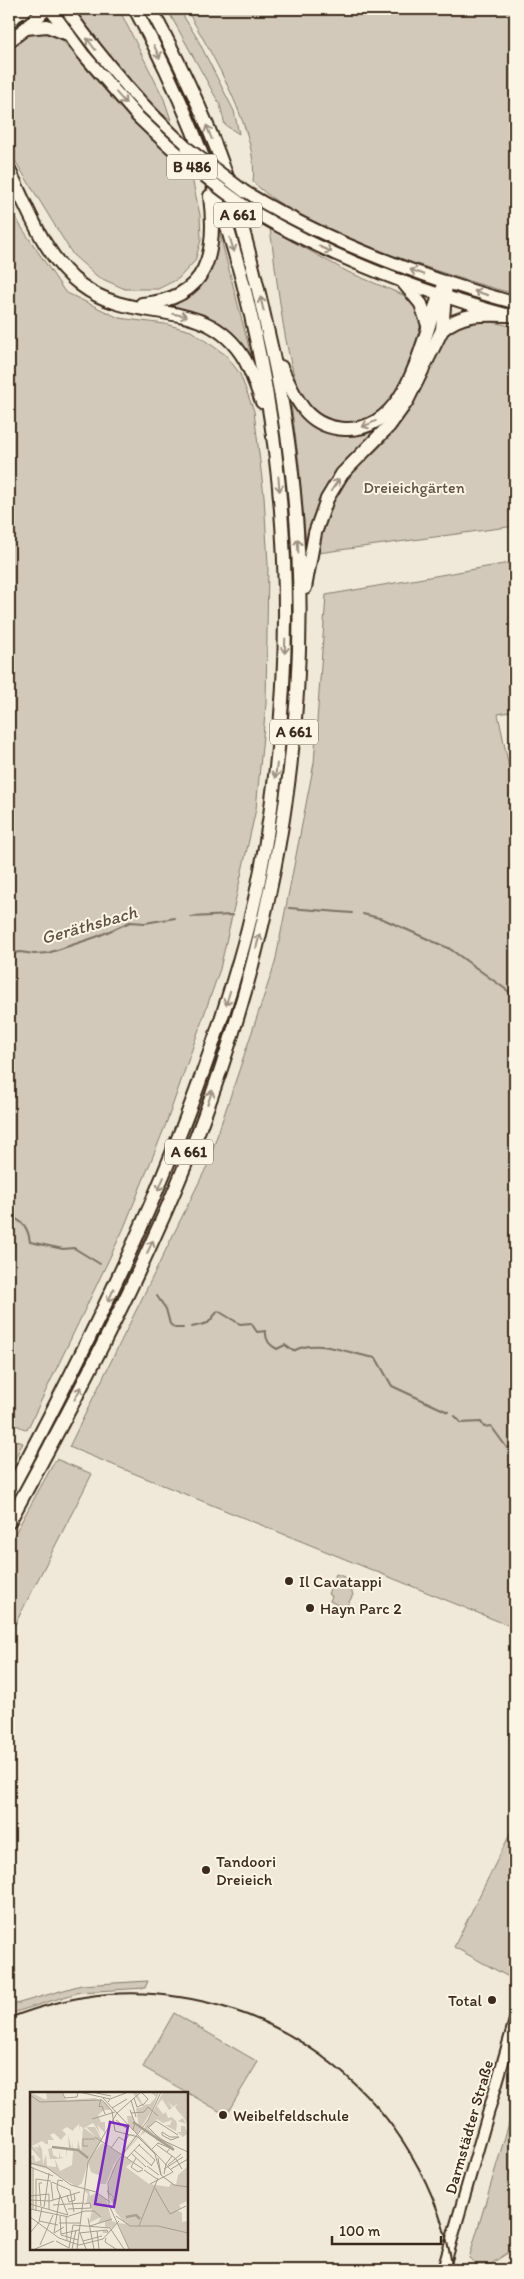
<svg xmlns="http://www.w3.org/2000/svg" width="524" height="2279" font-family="Itim,sans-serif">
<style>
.green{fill:#d2c9ba;stroke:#867a6c}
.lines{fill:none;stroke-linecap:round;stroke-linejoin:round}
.stream{stroke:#7e7163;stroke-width:2}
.secondary-casing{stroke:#3b2a1e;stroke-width:14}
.primary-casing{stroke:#3b2a1e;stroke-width:15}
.motorway-casing{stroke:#3b2a1e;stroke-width:16}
.secondary{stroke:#fcf5e5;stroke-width:10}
.primary{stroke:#fcf5e5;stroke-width:11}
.motorway{stroke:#fcf5e5;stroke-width:12}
.rail{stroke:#3b2a1e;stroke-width:2}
.primary-bridge-casing{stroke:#3b2a1e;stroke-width:15;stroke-linecap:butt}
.primary-bridge{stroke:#fcf5e5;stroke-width:11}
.oneway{stroke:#9c9082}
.poi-dot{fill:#3b2a1e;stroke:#fcf5e5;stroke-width:2}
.labels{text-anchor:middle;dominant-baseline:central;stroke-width:4;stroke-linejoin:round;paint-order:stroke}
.shield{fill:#fcf5e5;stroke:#75675a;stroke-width:1}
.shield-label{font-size:15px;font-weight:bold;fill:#3b2a1e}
.park-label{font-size:16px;fill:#615245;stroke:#fcf5e5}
.poi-label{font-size:16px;fill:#3b2a1e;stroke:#fcf5e5;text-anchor:start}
.street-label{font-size:16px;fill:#3b2a1e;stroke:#fcf5e5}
.water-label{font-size:18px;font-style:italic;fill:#625346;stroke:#fcf5e5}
.inset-river{fill:none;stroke:#aaa091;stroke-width:2.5}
.inset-road{fill:none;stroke:#a89d8e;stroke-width:1}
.view{fill:#7b2cbf;fill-opacity:0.15;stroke:#7b2cbf;stroke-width:2.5}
.inset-edge{fill:none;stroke:#3b2a1e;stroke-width:2.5}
</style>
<rect width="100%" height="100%" fill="#f0e9d9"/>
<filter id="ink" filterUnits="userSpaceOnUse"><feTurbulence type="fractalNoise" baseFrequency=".02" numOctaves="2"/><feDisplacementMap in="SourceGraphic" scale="10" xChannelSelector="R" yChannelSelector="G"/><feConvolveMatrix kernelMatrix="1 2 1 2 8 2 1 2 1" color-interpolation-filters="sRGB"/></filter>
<g filter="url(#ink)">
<g class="green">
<path d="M74 9H119L164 99 171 120C135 96 101 43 74 9Z"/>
<path d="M167 9H179L197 38 234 111 239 134 225 125 220 105Z"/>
<path d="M186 9H515V294C462 280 410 263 359 242 322 227 282 210 253 182 260 135 210 50 186 9Z"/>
<path d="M38 32 47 33 62 40 90 73 192 178 200 215 201 240 195 261 178 279 158 289H125L98 277 73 255 14 159 9 146V49L22 38Z"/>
<path d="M9 202 20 225 65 292 119 318 165 324 191 331 226 355 240 374 254 411 264 496 268 564 266 704 256 809 220 969 166 1124 123 1230 27 1430 9 1422Z"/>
<path d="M218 227 253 363 230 336 150 308 193 288Z"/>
<path d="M270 229 348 272 408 297 419 308C419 314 421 321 420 327 420 334 416 342 414 349 404 381 388 421 348 423 335 424 320 419 310 410 286 386 276 266 270 229Z"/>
<path d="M483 320 515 327V526L318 553C322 522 333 493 355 471 367 459 380 448 391 435 415 405 430 369 447 335L457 325Z"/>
<path d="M290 396 300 413 352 432 398 405 382 427 346 459 336 471 315 513 306 546 299 464Z"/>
<path d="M515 562V711L498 714 509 767 515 770V1628L69 1447 207 1166 275 963 314 763 326 595Z"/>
<path d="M9 1438 23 1443 9 1469Z"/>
<path d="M56 1459 92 1474 9 1636V1544Z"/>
<path d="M336 1574 347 1578 353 1595 345 1609 330 1601 332 1596 328 1594Z"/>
<path d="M515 1824V1954L507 1976 454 1947Z"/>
<path d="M148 1981 145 1988 80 1992 9 2014V2006L81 1985Z"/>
<path d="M174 2013 258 2062 226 2115 143 2067Z"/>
<path d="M515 2103V2248L482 2270 469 2258Z"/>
</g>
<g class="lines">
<g class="stream">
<path d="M289 908 352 913"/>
<path d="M363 914 383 919 450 949 515 996"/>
<path d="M190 917 233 915"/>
<path d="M9 954 20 952 34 954 48 953 96 937 130 922 145 923 175 918"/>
<path d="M9 1216C23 1221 28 1227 30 1242L63 1249 74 1248 100 1264"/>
<path d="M157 1296 166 1309 170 1324 175 1328H183"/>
<path d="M192 1327 208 1323 218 1311 240 1324 251 1323 257 1332 266 1331C265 1340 269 1345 277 1349L285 1345 293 1351C319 1337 350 1355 376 1358L392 1386 448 1412"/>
<path d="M455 1416 461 1423 481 1422 484 1427 491 1426 507 1448 515 1446"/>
</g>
<defs>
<path id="secondary" d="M443 2270 515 2020"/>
<g id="primary">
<path d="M50 9 83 54 137 116"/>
<path d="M66 9C102 59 141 106 187 148"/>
<path d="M245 192C330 243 420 277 515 303"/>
<path d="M252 211C334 259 424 293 515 317"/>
</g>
<g id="motorway">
<path d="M9 24 15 16 26 9"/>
<path d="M26 28 47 26 68 34"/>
<path d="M9 41 26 28 46 9"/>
<path d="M9 170C28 209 45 258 81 285 136 327 206 293 245 360 252 373 257 388 262 402"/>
<path d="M402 281 421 304 428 325"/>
<path d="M142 304C209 299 217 252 210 196"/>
<path d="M442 330C461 313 483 314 508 315"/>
<path d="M281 367C296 398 305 427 345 429 412 432 421 332 443 288"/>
<path d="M305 588 315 533 327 499 342 474 389 426 407 401 442 330 446 283"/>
<path d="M9 1493C101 1322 185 1148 239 961 256 904 267 844 274 784 308 520 263 244 135 9"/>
<path d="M9 1522C59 1431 108 1339 151 1244 285 953 341 639 266 324 256 279 245 235 232 192 212 129 182 67 151 9"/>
</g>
</defs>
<use href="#secondary" class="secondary-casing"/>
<use href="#primary" class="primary-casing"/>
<use href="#motorway" class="motorway-casing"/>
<use href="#secondary" class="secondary"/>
<use href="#primary" class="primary"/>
<use href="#motorway" class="motorway"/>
<path class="rail" d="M9 2018C40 2006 74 1997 108 1994 277 1982 426 2104 453 2270"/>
<defs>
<g id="primary-bridge">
<path d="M137 116C173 151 210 183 252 211"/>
<path d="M187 148 245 192"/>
</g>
</defs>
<use href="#primary-bridge" class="primary-bridge-casing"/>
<use href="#primary-bridge" class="primary-bridge"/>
</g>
<defs><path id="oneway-shaft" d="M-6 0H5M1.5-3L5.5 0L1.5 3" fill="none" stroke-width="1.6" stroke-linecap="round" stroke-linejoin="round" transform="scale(1.25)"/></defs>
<g class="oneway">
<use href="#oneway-shaft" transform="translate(91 44) rotate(-127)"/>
<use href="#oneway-shaft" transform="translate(157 52) rotate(64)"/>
<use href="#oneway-shaft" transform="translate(121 98) rotate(48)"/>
<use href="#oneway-shaft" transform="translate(209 132) rotate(-111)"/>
<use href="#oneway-shaft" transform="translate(232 245) rotate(73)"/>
<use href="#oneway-shaft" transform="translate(325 249) rotate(24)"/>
<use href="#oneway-shaft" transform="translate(417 272) rotate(-160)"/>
<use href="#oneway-shaft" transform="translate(481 293) rotate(-163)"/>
<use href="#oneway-shaft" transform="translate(262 304) rotate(-103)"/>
<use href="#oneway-shaft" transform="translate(180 315) rotate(10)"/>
<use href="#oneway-shaft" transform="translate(369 424) rotate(156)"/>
<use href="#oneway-shaft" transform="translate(279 484) rotate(85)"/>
<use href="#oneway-shaft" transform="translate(335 485) rotate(-56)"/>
<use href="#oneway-shaft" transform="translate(298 546) rotate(-93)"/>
<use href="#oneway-shaft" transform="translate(285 646) rotate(92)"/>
<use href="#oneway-shaft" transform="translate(276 771) rotate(97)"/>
<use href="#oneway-shaft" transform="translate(258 941) rotate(-76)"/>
<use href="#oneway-shaft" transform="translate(228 998) rotate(107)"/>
<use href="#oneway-shaft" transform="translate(210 1097) rotate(-70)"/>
<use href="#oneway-shaft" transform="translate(161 1184) rotate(113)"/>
<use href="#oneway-shaft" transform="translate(150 1247) rotate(-65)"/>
<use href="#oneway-shaft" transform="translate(111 1295) rotate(115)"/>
<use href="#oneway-shaft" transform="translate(78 1393) rotate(-62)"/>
</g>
</g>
<g class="poi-dot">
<circle cx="289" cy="1581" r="5"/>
<circle cx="310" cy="1608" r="5"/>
<circle cx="206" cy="1870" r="5"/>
<circle cx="492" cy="2000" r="5"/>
<circle cx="223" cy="2115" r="5"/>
</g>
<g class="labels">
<g class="shield">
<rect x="167" y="154.5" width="50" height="25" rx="4"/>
<rect x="214" y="202.5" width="48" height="25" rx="4"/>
<rect x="270" y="719.5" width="48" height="25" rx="4"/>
<rect x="165" y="1139.5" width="48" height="25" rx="4"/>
</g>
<g class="shield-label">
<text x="192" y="167">B 486</text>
<text x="238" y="215">A 661</text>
<text x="294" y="732">A 661</text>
<text x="189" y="1152">A 661</text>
</g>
<g class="park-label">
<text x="414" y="487">Dreieichgärten</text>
</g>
<g class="poi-label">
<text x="299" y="1581">Il Cavatappi</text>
<text x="320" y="1608">Hayn Parc 2</text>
<text x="216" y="1861">Tandoori<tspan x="216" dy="18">Dreieich</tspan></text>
<text x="482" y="2000" text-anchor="end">Total</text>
<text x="233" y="2115">Weibelfeldschule</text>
</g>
<g class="street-label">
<text transform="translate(469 2127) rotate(-74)">Darmstädter Straße</text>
</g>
<g class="water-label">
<text transform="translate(89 925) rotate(-16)">Geräthsbach</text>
</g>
</g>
<g transform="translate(30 2092)">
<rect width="158" height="158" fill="#f0e9d9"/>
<path d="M0 0 14 7H17L16 0H31L36 8 65 6 76 11 81 18H74L68 23 71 30H75V41L67 33 71 43 63 31 54 36 67 46 56 35H65L72 48 61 64 72 51 90 62 105 44 102 43H91L101 42 106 43 84 72 76 92H68L70 84 61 80 58 70 52 91 47 95 18 77 0 72V67L4 70 0 65 4 63 5 70 11 68 0 55ZM49 32 50 39V34L53 36 51 60 48 48 47 58H43L42 49V58L38 43 39 57 27 55 36 57V65L37 58 43 59 42 73 30 79 25 67 34 66 30 65 29 58V66L23 63 22 56 18 57 20 67H25L26 75 17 74 16 62 13 73 12 57 8 51 9 56 4 54 10 61 2 54 12 49 16 52 22 53 18 52V48H24L20 43 24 41 31 48 36 42 32 38 37 35 43 39 45 48 43 38ZM102 0H108L107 3 109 5 113 13 120 12 123 16 120 12 126 5 120 0 129 1 122 18 107 42 98 32 97 24H102L105 33 109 35 106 16 113 15ZM133 0H157V31L150 20 156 32 148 29 153 26 145 15 148 11 143 15 138 9 142 16 139 18 132 7 127 14 133 22 136 20 133 12 138 26 142 25 146 29 147 32V40H151V34H155L157 42 153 45 147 40V32L146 39 135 33H140L142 28 133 31 127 27 118 37 143 54V57L126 48 124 42 117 39 110 44ZM108 44 113 49 108 46 92 64 102 70 96 75 119 92 139 95 141 91 131 84 146 93 148 83 157 75V109L149 113 151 116 147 118 152 121V130L157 129V157H99L88 131 96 132 85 119 86 110 83 104 80 103 84 109 83 113 77 100 82 79 92 63ZM54 98H59L60 104 66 101 76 107 82 129 87 131 82 136 75 135V130L68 131 71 125 59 131 62 119 60 111 56 112 58 102Z" fill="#d2c9ba" fill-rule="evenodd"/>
<path class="inset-river" d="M103 30 144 58M22 55 48 58 58 66M96 125 106 123 110 127"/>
<path class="inset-road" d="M32 0 35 6 47 5 48 0M49 0 80 7 78 10M62 0 81 4M111 0 87 21 143 80M0 3 10 10 72 8 82 19 85 39 108 45 125 62 131 83 144 93 158 95M104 6 107 15 114 12 118 7 111 0M71 7 69 15 72 14 75 22M80 7 96 1M101 8 106 25M82 16 97 7M100 18 105 31 103 38M101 21 114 20 118 15 128 24M62 27 85 20M86 28 96 36 99 34M117 34 130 47 158 60M119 35 126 29 148 43M132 40 140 45H149L141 48 132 43ZM65 45 113 77M109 53 125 68 121 74M127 53 146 67 152 77M58 54H53V47H65M81 56 89 45 95 49 99 43M122 57 128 51 140 56 137 60M104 58 122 74M101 61 116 75M97 66 110 52M106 66 101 75 108 80 113 78M128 66 131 83M0 71 16 75 41 93 66 100 80 110M138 73 151 62M117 74 129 83M0 75 23 84M134 77 153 65M141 77 158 67M114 78 127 87M134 82 136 72 142 64M33 89 28 88 27 96 38 123M21 90 23 108M22 90 40 98 44 120M120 92 143 80M125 96 140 122 156 114M77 99 83 105 84 113M30 103 24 141 34 135M37 103 39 110 45 108 44 102M0 104 19 102V117M0 108 20 109 50 100M0 112 38 123M23 113 54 111M11 114 9 91H12M14 115 19 81M0 117 39 125M38 117 61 116 60 111 54 112M3 118V75M6 119V87L21 89M30 124 31 143 48 148M39 124 55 119H64L71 125M86 124 100 134H128L158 141M0 125 29 146 49 153 73 147 89 129M36 125 37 149M58 126 64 157M9 129 28 133M29 131H50M43 133 80 136 94 157M60 134 82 127M109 134 128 86M67 139 69 157M0 141 9 130 12 115M49 141 77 138 78 140H73M50 141 56 157M31 142 49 138M76 146 75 150 86 157M26 149 39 156 43 133M53 149 72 144M10 153 23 123M5 157 24 149M42 157 46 138M47 157 58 70 87 21 73 6M99 157 79 113 78 91 87 70 118 28 131 0"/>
<path class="view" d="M80 30 98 34 84 115 65 112Z"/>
<rect width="158" height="158" class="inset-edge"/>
</g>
<rect width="524" height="2279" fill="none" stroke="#fcf5e5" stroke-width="30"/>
<rect x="15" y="15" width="494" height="2249" fill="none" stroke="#3b2a1e" stroke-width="2" filter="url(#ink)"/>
<path d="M332 2236v8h109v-8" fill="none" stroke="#3b2a1e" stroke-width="2.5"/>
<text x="339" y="2236" font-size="15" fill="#3b2a1e" stroke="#fcf5e5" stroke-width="4" paint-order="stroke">100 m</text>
</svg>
